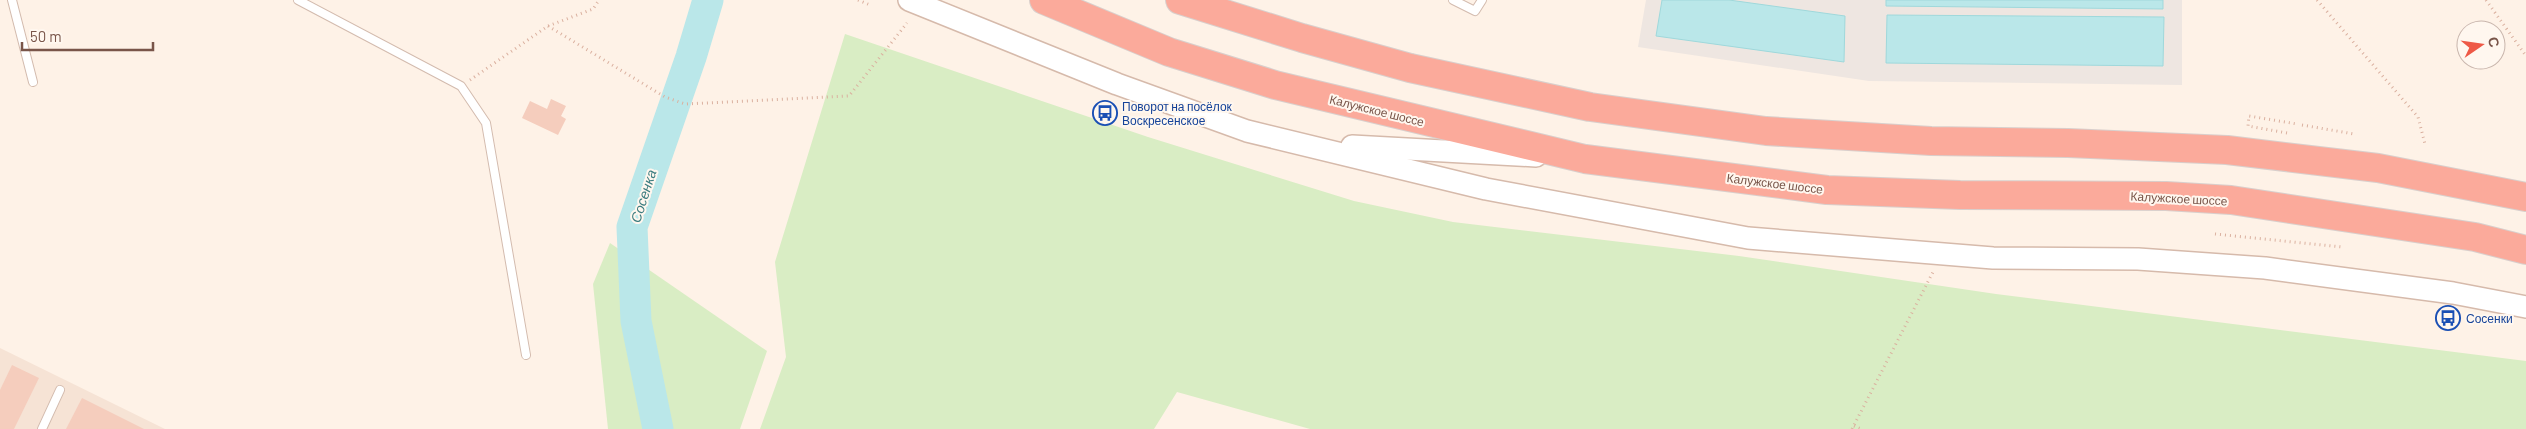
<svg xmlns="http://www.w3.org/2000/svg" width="2526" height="429" font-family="Barlow,sans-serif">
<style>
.residential{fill:#f6e3d5}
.industrial{fill:#eee6e1}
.green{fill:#d9edc4}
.water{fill:#bae7e9;stroke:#9fd8db}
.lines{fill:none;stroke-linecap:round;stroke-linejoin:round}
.river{stroke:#bae7e9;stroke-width:31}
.building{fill:#f5cdbd}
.lane-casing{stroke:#d3bbae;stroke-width:10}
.secondary-casing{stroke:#d6baab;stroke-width:24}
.highway-casing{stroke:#d9cfcc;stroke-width:30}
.path{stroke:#dab09f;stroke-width:3;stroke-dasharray:1 4;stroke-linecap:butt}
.lane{stroke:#fff;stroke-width:8}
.secondary{stroke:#fff;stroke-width:21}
.highway{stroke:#fbaa9b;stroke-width:28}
.labels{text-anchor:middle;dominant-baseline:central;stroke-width:4;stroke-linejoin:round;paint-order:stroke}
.transit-label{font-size:12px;fill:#164399;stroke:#fff7ef;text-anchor:start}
.street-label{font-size:12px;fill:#795549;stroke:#fff7ef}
.water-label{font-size:14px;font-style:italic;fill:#3c7c7f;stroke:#fff7ef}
</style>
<rect width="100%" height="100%" fill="#fef2e7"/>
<path class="residential" d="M0 348 165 429H0Z"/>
<path class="industrial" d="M1646 0H2182V85L1869 81 1638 47Z"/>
<g class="green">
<path d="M845 34 1148 137 1354 201 1453 222 1739 256 1996 294 2526 361V429H1310L1177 392 1154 429H760L786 357 775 262Z"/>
<path d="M610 243 767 351 740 429H608L593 284Z"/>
</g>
<g class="water">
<path d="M1662 0H1729L1845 16 1844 62 1656 36Z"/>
<path d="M1886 0H2163V9L1886 6Z"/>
<path d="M1887 15 2164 17 2163 66 1886 63Z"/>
</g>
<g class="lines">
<path class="river" d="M658 429 636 321 632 227 691 57 708 0"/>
</g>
<g class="building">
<path d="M551 99 566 106 561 116 566 119 558 135 522 118 530 101 547 109Z"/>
<path d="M12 365 39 378 14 429H0V390Z"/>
<path d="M82 398 144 429H66Z"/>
</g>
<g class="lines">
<defs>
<g id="lane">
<path d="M12 0 33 82"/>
<path d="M298 0 461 86 486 123 526 355"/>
<path d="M1453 0 1475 11 1482 0"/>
<path d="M42 429 60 390"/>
</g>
<g id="secondary">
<path d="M909 0 1117 84 1247 131 1486 189 1748 238 1993 258 2138 259 2265 268 2453 293 2526 307"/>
<path d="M1352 146 1536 156"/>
</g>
<g id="highway">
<path d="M1044 0 1169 52 1275 85 1585 159 1827 190 1960 195 2166 196 2231 200 2475 237 2526 250"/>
<path d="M1180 0 1302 38 1410 68 1590 107 1766 131 1931 141 2068 143 2227 150 2378 168 2526 197"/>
</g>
</defs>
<use href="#lane" class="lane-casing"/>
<use href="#secondary" class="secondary-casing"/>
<use href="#highway" class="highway-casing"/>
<g class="path">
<path d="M858 0 870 5"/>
<path d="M2317 0 2418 117 2425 144"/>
<path d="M2486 0 2526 56"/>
<path d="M548 26 665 97 685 104 849 96 907 23"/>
<path d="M470 80 548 26 593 9 599 0"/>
<path d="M2302 125 2354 134"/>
<path d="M2287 133 2248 126 2249 116 2297 124"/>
<path d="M2215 234 2342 247"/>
<path d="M1854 426 1861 429"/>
<path d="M1852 429 1933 272"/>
</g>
<use href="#lane" class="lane"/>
<use href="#secondary" class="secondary"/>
<use href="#highway" class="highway"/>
</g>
<defs>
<symbol id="bus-ring" viewBox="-11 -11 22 22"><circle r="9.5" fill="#fff7ef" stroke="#1a4fb4" stroke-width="1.5"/><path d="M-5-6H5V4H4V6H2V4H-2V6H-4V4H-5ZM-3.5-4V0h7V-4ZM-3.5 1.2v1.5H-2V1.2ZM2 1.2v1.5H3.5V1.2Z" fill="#1a4fb4"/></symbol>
</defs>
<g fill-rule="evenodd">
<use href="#bus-ring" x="1091" y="99" width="28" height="28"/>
<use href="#bus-ring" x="2434" y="304" width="28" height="28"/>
</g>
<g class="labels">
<g class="transit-label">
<text x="1122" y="106">Поворот на посёлок<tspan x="1122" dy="14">Воскресенское</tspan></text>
<text x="2466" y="318">Сосенки</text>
</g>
<g class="street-label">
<text transform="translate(1377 110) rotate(14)">Калужское шоссе</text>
<text transform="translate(1775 183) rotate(7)">Калужское шоссе</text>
<text transform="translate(2179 198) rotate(3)">Калужское шоссе</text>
</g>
<g class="water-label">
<text transform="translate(643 196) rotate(-72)">Сосенка</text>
</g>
</g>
<g transform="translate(2481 45) rotate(77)"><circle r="24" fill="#fff7ef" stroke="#c9b6ad"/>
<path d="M0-4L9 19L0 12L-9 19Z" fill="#ee5946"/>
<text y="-8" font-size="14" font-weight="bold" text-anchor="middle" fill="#795549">С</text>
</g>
<path d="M22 42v8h131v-8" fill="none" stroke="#795549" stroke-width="2.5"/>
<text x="30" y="42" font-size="15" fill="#795549" stroke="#fff7ef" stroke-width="4" paint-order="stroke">50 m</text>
</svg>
